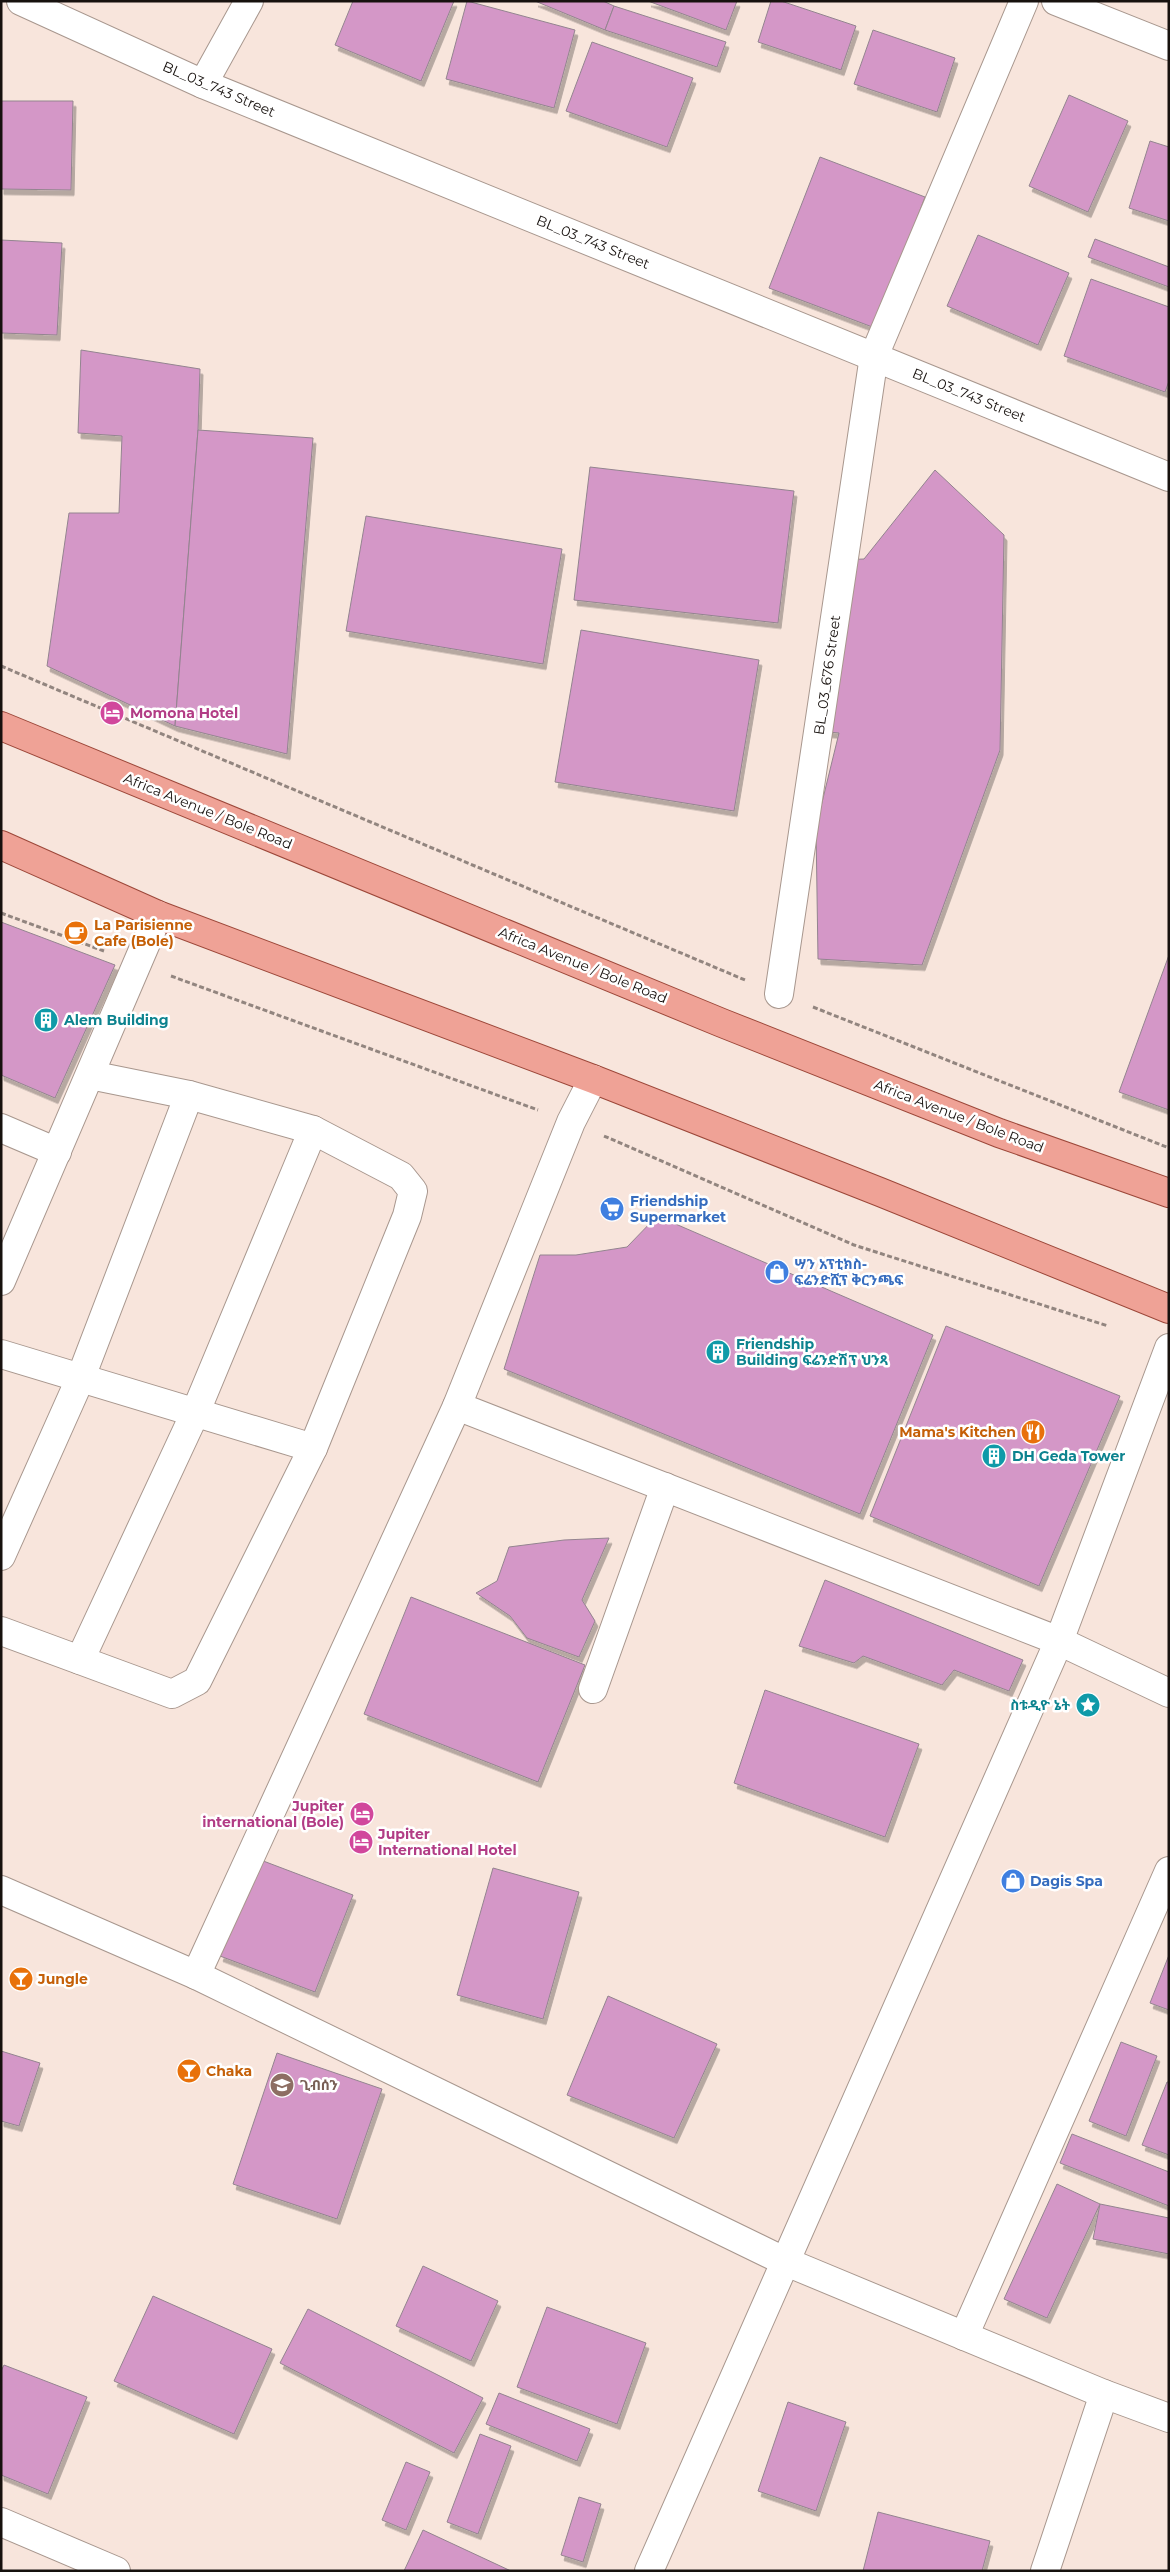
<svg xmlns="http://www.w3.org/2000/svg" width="1170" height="2572" font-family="Montserrat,'Noto Sans Ethiopic',sans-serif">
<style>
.building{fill:#d497c7;stroke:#93848f;filter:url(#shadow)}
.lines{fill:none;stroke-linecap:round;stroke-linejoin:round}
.minor-casing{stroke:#a8978e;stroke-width:30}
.major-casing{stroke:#9c4739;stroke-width:30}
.path{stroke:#92857f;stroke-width:3;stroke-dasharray:5 2.5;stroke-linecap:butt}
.minor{stroke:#fff;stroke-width:28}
.major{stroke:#efa296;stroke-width:28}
.labels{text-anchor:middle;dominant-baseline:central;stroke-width:5;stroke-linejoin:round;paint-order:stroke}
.street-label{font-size:14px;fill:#17110e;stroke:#fff}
.hotel-label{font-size:14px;font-weight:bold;fill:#b23c85;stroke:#fff;text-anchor:start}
.food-label{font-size:14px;font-weight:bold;fill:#c56008;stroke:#fff;text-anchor:start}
.culture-label{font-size:14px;font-weight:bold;fill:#0d838f;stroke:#fff;text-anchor:start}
.shop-label{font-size:14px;font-weight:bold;fill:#366cbe;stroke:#fff;text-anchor:start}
.education-label{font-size:14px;font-weight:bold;fill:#785e54;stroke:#fff;text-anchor:start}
</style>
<defs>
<filter id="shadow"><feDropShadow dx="3" dy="5.5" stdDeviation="0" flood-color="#0004"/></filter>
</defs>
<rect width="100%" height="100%" fill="#f8e5dc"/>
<g class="building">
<path d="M353 1H454L421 81 335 45Z"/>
<path d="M467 1 575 30 554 108 446 79Z"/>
<path d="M535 1H603L614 6 605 30Z"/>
<path d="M648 1H737L726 30Z"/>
<path d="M771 1H781L856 26 841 70 758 42Z"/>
<path d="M614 6 726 42 717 67 605 30Z"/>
<path d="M873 30 955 58 937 112 854 84Z"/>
<path d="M592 42 693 78 667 147 566 111Z"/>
<path d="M1069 95 1128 121 1088 212 1029 186Z"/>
<path d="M1 101H73L71 190 1 189Z"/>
<path d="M1150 141 1169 147V221L1129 208Z"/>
<path d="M820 157 925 197 875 328 769 288Z"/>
<path d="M978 235 1069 273 1038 345 947 306Z"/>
<path d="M1095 239 1169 267V287L1088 257Z"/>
<path d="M1 240 62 243 57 335 1 333Z"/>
<path d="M1091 279 1169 307V381L1165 392 1064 356Z"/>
<path d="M81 350 200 369 198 430 175 726 47 666 69 513H119L122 436 78 433Z"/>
<path d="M198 430 313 438 287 754 175 726Z"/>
<path d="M590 467 794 491 778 623 574 600Z"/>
<path d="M935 470 1004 535 1000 750 922 965 818 959 816 827 839 733 807 730 835 560 864 559Z"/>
<path d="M366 516 562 549 543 664 346 631Z"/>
<path d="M581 630 759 660 734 811 555 782Z"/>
<path d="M1 922 115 965 55 1098 1 1075Z"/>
<path d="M1169 955V1110L1119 1092Z"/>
<path d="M657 1216 933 1335 860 1514 504 1369 540 1255H576L627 1247Z"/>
<path d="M946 1326 1120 1396 1039 1586 870 1516Z"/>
<path d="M609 1538 582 1600 595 1621 579 1657 527 1638 510 1616 476 1593 497 1581 509 1547 564 1540Z"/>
<path d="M825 1580 1023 1660 1009 1691 954 1670 942 1685 863 1656 854 1663 799 1646Z"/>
<path d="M411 1597 585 1665 538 1782 364 1714Z"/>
<path d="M765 1690 919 1744 885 1837 734 1783Z"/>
<path d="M258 1859 353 1895 315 1992 220 1956Z"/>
<path d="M493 1868 579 1892 543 2019 457 1995Z"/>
<path d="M1169 1955V2010L1150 2003Z"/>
<path d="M608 1996 717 2044 674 2138 567 2095Z"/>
<path d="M1121 2042 1157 2056 1126 2136 1089 2121Z"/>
<path d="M1 2051 40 2063 19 2126 1 2121Z"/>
<path d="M277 2053 382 2089 337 2219 233 2184Z"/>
<path d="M1167 2082H1169V2155L1142 2145Z"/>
<path d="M1072 2134 1169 2172V2206L1060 2163Z"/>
<path d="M1057 2184 1100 2204 1047 2318 1004 2299Z"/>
<path d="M1100 2204 1169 2218V2254L1093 2239Z"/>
<path d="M423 2266 498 2301 471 2361 396 2326Z"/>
<path d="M153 2296 272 2349 234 2434 114 2381Z"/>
<path d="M547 2307 646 2343 617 2424 517 2387Z"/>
<path d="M308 2309 483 2398 454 2453 280 2363Z"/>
<path d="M4 2365 87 2397 48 2494 1 2475V2371Z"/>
<path d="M499 2393 590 2429 577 2461 486 2424Z"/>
<path d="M788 2402 846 2422 816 2511 758 2491Z"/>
<path d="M480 2434 511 2446 478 2534 447 2522Z"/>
<path d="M406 2462 430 2472 406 2530 382 2520Z"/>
<path d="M579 2497 601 2504 583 2562 561 2555Z"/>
<path d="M878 2512 990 2541 982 2571H863Z"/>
<path d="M423 2530 511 2571H404Z"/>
</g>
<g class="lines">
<defs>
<g id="minor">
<path d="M21 1 203 84 1169 477"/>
<path d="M1056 1 1169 46"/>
<path d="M203 84 249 1"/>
<path d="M779 994 874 356 1024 1"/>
<path d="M1 1128 57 1152"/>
<path d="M1 1281 158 915"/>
<path d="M1 1354 313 1448"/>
<path d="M457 1406 1059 1641 1169 1693"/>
<path d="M1 1556 81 1377 189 1095"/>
<path d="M1 1631 172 1694 197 1681 313 1448 407 1216 413 1191 401 1176 313 1130 189 1095 90 1075"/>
<path d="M80 1660 196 1411 313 1130"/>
<path d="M593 1689 665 1487"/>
<path d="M1 1890 196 1975 784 2261 1104 2394 1169 2418"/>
<path d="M196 1975 457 1406 571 1122 593 1079"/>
<path d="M964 2336 1169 1871"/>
<path d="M1 2522 116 2571"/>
<path d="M649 2571 1059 1641 1169 1348"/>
<path d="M1045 2571 1104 2394"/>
</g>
<g id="major">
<path d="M1 726 722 1023 999 1133 1169 1193"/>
<path d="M1 845 158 915 593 1079 880 1192 1169 1309"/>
</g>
</defs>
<use href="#minor" class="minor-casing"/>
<use href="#major" class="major-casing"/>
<g class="path">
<path d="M1 666 745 980"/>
<path d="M1 913 104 951"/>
<path d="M171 976 538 1110"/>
<path d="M813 1007 1169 1148"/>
<path d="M604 1136 854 1245 1108 1326"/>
</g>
<use href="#minor" class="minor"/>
<use href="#major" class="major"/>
</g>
<defs>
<symbol id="hotel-disc" viewBox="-11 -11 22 22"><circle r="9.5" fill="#d1479c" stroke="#fff"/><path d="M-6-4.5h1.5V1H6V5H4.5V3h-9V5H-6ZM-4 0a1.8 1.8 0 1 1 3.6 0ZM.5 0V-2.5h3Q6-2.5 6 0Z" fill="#fff"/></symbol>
<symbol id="cafe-disc" viewBox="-11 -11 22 22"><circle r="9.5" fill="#e8710a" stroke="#fff"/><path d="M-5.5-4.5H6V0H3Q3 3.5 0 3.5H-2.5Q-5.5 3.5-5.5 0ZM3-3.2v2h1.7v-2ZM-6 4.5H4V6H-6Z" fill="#fff"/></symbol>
<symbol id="building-disc" viewBox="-11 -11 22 22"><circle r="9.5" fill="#0f9aa8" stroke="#fff"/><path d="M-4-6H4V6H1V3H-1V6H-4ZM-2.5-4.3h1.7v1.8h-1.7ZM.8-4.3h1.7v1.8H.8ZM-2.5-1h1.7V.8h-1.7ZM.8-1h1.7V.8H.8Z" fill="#fff"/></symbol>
<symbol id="supermarket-disc" viewBox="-11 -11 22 22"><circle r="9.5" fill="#3f7fe0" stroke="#fff"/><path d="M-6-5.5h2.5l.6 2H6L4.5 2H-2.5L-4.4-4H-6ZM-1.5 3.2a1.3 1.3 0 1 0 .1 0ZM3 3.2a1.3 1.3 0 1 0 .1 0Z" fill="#fff"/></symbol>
<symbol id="shop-disc" viewBox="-11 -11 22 22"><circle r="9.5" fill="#3f7fe0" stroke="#fff"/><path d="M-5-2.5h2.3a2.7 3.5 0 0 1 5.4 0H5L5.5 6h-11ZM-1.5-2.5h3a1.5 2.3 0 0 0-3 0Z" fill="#fff"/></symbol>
<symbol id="restaurant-disc" viewBox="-11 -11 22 22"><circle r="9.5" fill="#e8710a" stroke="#fff"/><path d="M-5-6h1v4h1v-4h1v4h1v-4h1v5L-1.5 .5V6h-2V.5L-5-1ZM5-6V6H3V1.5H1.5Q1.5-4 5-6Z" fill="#fff"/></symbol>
<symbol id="sight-disc" viewBox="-11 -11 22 22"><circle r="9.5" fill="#0f9aa8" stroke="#fff"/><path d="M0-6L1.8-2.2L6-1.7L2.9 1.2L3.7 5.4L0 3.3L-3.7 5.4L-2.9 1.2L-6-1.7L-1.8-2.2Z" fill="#fff"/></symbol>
<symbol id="bar-disc" viewBox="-11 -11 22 22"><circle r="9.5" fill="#e8710a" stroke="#fff"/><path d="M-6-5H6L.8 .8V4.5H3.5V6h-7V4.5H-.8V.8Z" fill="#fff"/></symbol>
<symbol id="school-disc" viewBox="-11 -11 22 22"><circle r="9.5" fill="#8d6e63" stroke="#fff"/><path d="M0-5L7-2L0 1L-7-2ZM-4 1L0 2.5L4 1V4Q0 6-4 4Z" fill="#fff"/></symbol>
</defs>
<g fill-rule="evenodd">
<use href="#hotel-disc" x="98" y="699" width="28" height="28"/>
<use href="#cafe-disc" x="62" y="919" width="28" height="28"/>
<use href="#building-disc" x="32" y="1006" width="28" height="28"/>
<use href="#supermarket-disc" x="598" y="1195" width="28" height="28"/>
<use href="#shop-disc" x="763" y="1258" width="28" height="28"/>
<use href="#building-disc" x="704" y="1338" width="28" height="28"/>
<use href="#restaurant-disc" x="1019" y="1418" width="28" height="28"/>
<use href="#building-disc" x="980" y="1442" width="28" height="28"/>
<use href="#sight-disc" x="1074" y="1691" width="28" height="28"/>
<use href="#hotel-disc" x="348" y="1800" width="28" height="28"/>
<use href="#hotel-disc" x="347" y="1828" width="28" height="28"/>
<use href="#shop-disc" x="999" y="1867" width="28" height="28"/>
<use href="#bar-disc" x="7" y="1965" width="28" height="28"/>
<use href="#bar-disc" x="175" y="2057" width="28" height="28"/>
<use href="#school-disc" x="268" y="2071" width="28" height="28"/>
</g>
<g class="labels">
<g class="street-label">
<text transform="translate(219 89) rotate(23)">BL_03_743 Street</text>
<text transform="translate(593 242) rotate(22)">BL_03_743 Street</text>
<text transform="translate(969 395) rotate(22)">BL_03_743 Street</text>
<text transform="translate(827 675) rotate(-82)">BL_03_676 Street</text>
<text transform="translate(208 811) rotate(22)">Africa Avenue / Bole Road</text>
<text transform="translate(583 965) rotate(22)">Africa Avenue / Bole Road</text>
<text transform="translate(959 1116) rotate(21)">Africa Avenue / Bole Road</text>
</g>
<g class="hotel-label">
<text x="130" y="713">Momona Hotel</text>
<text x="344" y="1806" text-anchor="end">Jupiter<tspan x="344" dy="16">international (Bole)</tspan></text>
<text x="378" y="1834">Jupiter<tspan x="378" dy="16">International Hotel</tspan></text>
</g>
<g class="food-label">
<text x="94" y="925">La Parisienne<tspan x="94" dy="16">Cafe (Bole)</tspan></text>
<text x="1016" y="1432" text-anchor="end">Mama's Kitchen</text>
<text x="38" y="1979">Jungle</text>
<text x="206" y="2071">Chaka</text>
</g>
<g class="culture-label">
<text x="64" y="1020">Alem Building</text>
<text x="736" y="1344">Friendship<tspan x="736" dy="16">Building ፍሬንድሽፕ ህንጻ</tspan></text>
<text x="1012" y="1456">DH Geda Tower</text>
<text x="1070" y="1705" text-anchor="end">ስቱዲዮ ኔት</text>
</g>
<g class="shop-label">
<text x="630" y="1201">Friendship<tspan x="630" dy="16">Supermarket</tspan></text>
<text x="794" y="1264">ሣን አፕቲክስ-<tspan x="794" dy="16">ፍሬንድሺፕ ቅርንጫፍ</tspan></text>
<text x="1030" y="1881">Dagis Spa</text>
</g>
<g class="education-label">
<text x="300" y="2085">ጊብሰን</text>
</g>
</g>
<rect width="1170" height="2572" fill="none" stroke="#17110e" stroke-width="5"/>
</svg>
